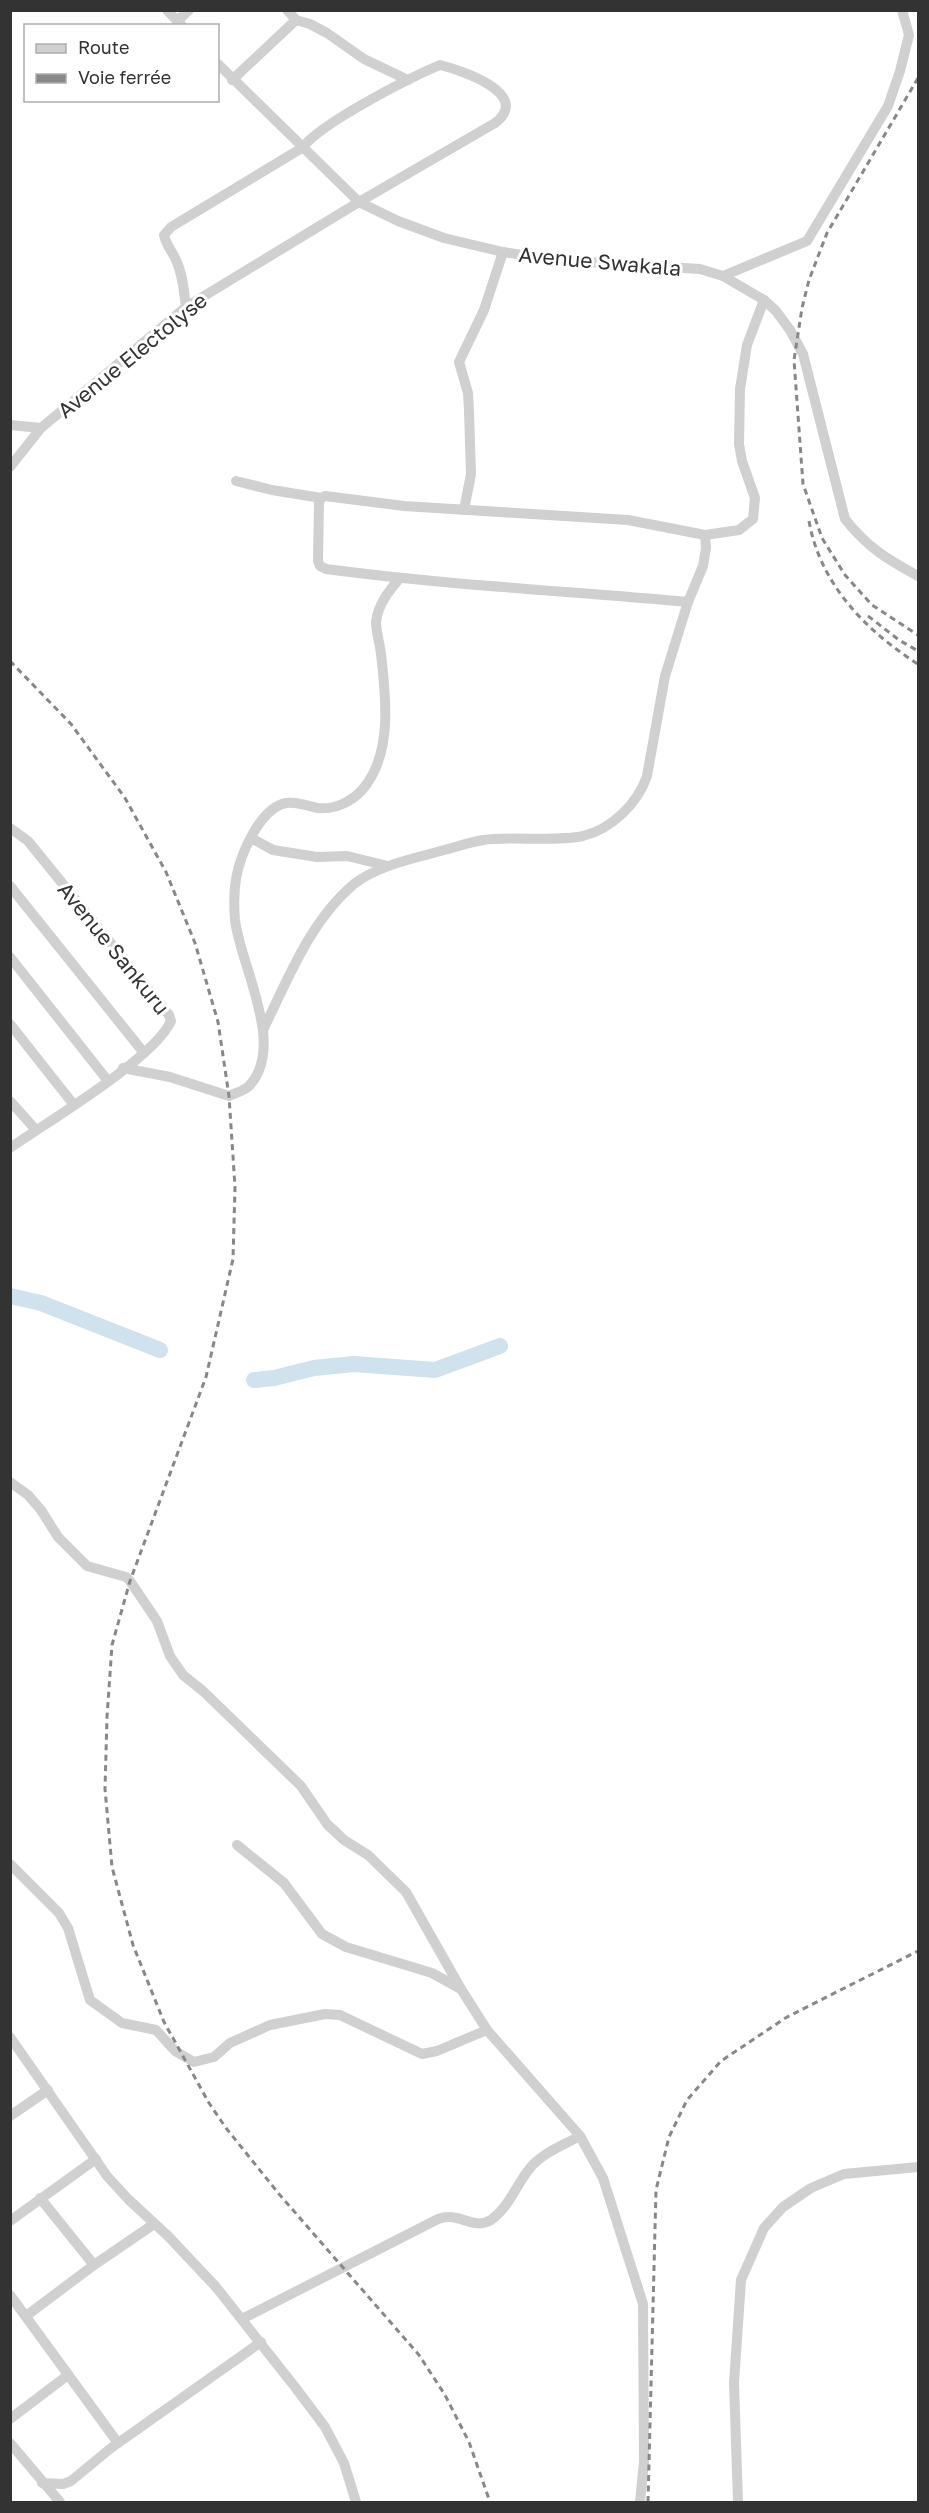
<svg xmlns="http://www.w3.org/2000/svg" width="929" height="2513" font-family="'Golos Text',sans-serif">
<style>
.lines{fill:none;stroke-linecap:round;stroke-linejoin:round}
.river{stroke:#cfe2ee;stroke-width:16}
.minor{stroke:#d0d0d0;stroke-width:10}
.rail{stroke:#888;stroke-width:3;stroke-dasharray:6 4.5;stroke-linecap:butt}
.labels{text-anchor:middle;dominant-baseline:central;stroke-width:6;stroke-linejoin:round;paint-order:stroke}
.street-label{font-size:21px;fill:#333;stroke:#fff}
</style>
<rect width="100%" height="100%" fill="#fff"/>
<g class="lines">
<g class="river">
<path d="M10 1296 41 1303 160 1350"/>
<path d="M254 1380 274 1378 314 1368 354 1364 435 1370 500 1346"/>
</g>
<g class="minor">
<path d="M167 10 182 26"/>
<path d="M287 10 296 20 310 24 327 33 364 59 408 80"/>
<path d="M177 21 189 10"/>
<path d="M218 64 359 202 398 221 444 238 503 252 554 260 700 269 723 276 764 300 776 311 790 330 803 354 845 519C868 548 887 559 918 576"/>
<path d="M232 80 296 20"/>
<path d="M723 276 807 241 888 106 900 71 909 35 902 10"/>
<path d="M10 425 41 428"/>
<path d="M10 467 41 428 186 307 359 202 495 123C533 94 461 70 440 65 409 78 321 123 302 148L171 227 164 235C166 245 172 251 176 260 183 275 184 292 186 307"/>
<path d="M236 481 272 490 321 498 325 496 404 506 628 520 705 535 739 530 753 519 755 498 742 461 739 444 740 389 747 345 764 300"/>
<path d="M321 498 319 503 318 561 320 566 326 569C446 585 568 591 688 602"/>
<path d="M464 510 471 474 469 411 468 393 459 362 484 310 503 252"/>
<path d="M10 828 28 841 169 1015 171 1021C155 1058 47 1122 10 1148"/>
<path d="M251 838 273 850 317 857 347 856 388 866"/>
<path d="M10 886 144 1053"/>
<path d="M10 957 108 1081"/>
<path d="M10 1024 74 1105"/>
<path d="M263 1030C288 979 310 921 354 884 380 864 417 858 448 849 459 846 471 842 483 840 514 836 554 842 583 836 612 829 638 803 647 776L665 676 688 602 703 566 706 548 705 535"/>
<path d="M123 1068 170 1077 229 1096C235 1093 244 1091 249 1086 287 1046 240 965 235 920 234 908 234 891 236 879 240 855 260 808 286 803 297 801 307 806 318 808 334 810 351 802 362 790 393 755 386 697 381 654 380 644 376 632 376 622 378 605 388 592 399 579"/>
<path d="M10 1101 36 1130"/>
<path d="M10 1482 28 1495 41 1510 58 1537 87 1566 126 1577 130 1581 157 1621 170 1656 183 1675 203 1691 301 1786 327 1824 344 1840 368 1855 406 1892 461 1989 487 2030 580 2136 603 2178 643 2304 644 2462 640 2502"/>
<path d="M237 1845 284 1883 322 1934 346 1947 432 1973 461 1989"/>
<path d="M10 1864 59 1913 68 1928 90 2000 122 2023 156 2030 175 2051 194 2062 214 2057 230 2043 270 2025 325 2014 340 2015 422 2054 437 2051 487 2030"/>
<path d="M10 2037 107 2176 128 2199 168 2236 216 2287 295 2387 325 2427 344 2463 356 2502"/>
<path d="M10 2116 48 2090"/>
<path d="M40 2198 94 2265"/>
<path d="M10 2221 96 2159"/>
<path d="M10 2295 118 2443"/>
<path d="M26 2316 94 2265 154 2224"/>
<path d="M242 2319 438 2219C459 2211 473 2231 491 2220 508 2208 515 2188 527 2172 539 2154 562 2146 580 2136"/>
<path d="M10 2419 68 2375"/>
<path d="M10 2443 60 2502"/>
<path d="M42 2483 63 2484 71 2481 111 2448 261 2342"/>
<path d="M738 2502 734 2383 741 2280 764 2228 783 2207 811 2188 844 2174 918 2167"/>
</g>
<g class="rail">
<path d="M918 78 827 233 809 280 802 308 794 360 803 484 822 538 845 575 872 605 918 635"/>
<path d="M809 521C820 584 866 631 918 664"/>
<path d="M868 616 899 640 918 651"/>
<path d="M10 661 71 724 125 798 166 872 195 943 218 1022 229 1096 235 1187 233 1259 206 1377 130 1581 112 1645 107 1717 105 1789 112 1867 133 1945 164 2022 209 2103 226 2128 279 2194 419 2355 445 2395 469 2442 490 2502"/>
<path d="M648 2502 656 2190 669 2137 687 2100 721 2061 787 2017 918 1951"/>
</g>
</g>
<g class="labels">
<g class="street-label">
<text transform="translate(600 261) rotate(5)">Avenue Swakala</text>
<text transform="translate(132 355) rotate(-39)">Avenue Electolyse</text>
<text transform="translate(114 948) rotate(51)">Avenue Sankuru</text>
</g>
</g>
<rect width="929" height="2513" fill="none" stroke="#333333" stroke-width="24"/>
<rect x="24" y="24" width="195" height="78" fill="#ffffff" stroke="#adadad" stroke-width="1.5"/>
<rect x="36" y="44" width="30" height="9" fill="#d0d0d0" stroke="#adadad" stroke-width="1.5"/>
<text x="78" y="54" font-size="18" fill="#333333">Route</text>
<rect x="36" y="74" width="30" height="9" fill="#888888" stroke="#adadad" stroke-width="1.5"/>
<text x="78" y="84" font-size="18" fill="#333333">Voie ferrée</text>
</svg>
